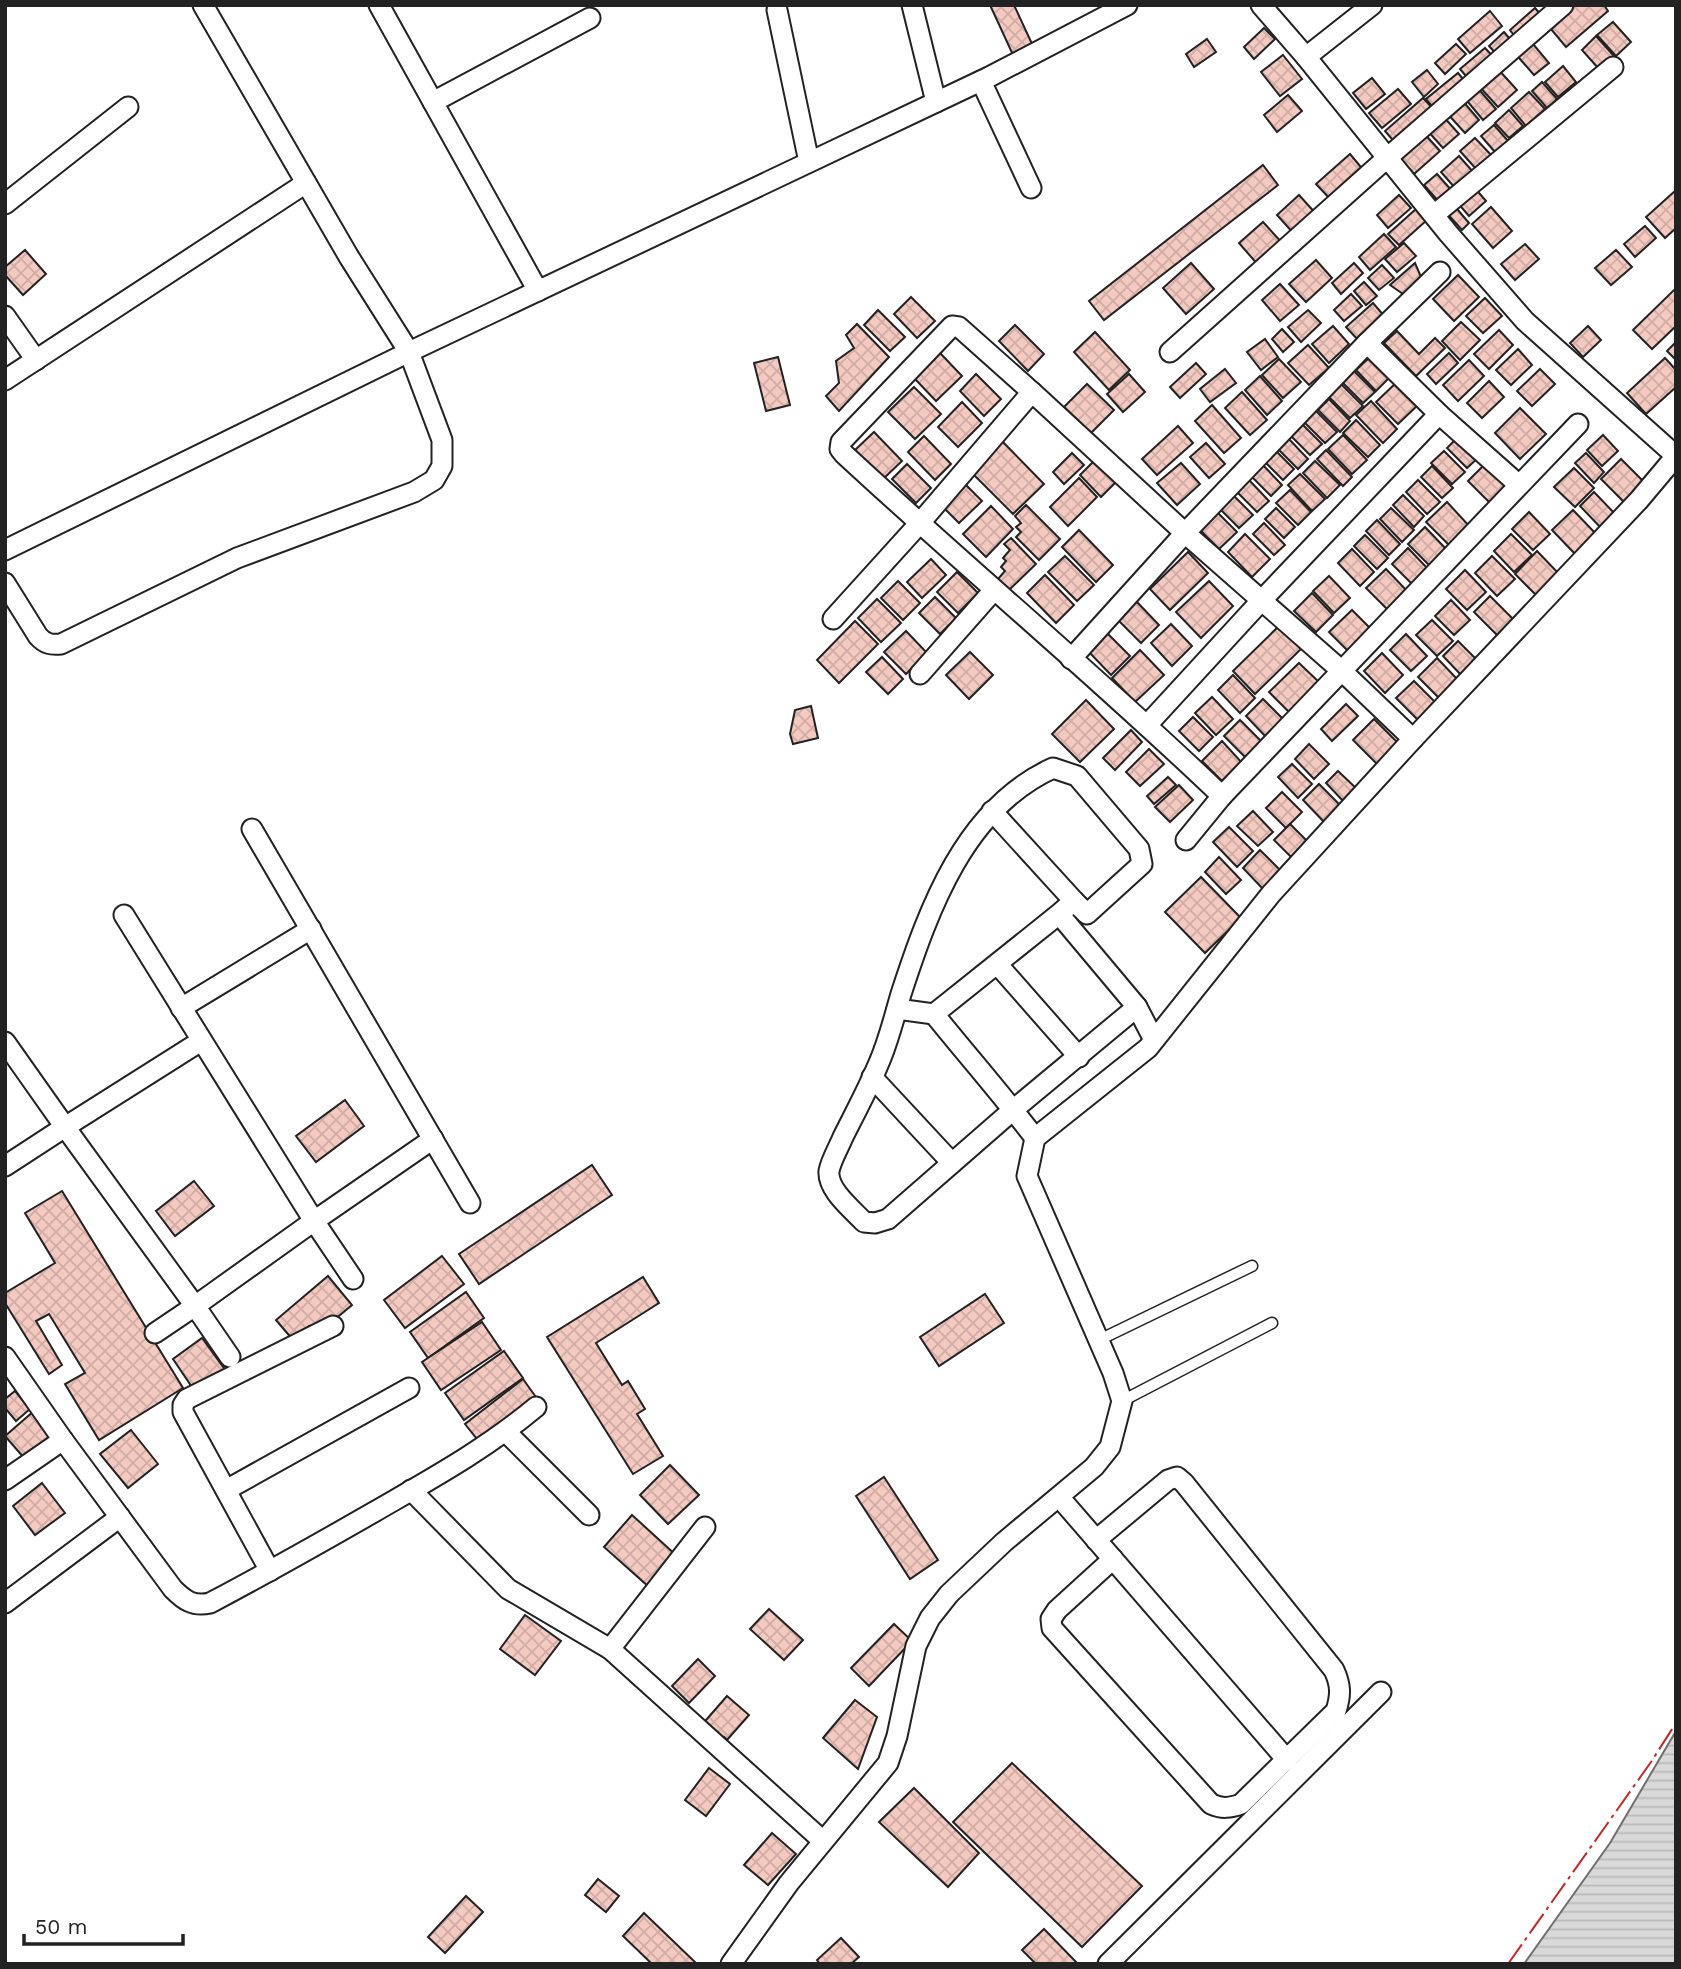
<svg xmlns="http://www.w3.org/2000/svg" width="1681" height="1969" font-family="'Work Sans',sans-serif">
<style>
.water{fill:url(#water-rules);stroke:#6f6f6f;stroke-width:2}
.building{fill:url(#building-cross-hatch);stroke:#222;stroke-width:2}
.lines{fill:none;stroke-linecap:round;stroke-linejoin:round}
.service-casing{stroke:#222;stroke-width:13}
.minor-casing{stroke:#222;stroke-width:23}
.service{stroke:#fff;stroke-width:10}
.minor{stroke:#fff;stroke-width:19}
.power{stroke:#c62828;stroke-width:2;stroke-dasharray:24 5 3.5 5;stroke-linecap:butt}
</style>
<defs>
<pattern id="water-rules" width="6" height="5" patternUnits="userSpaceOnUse" patternTransform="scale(1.75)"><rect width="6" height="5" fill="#d9d9d9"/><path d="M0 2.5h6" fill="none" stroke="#bababa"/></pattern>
<pattern id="building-cross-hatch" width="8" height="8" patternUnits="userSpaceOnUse" patternTransform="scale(1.75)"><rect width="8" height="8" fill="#f3c9c0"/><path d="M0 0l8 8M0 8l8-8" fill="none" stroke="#d0aca5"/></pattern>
</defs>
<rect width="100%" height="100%" fill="#fff"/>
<path class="water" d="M1676 1731V1964H1524L1610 1843Z"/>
<g class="building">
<path d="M990 5H1014L1033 46 1013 55Z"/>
<path d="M1567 5H1604L1608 11 1566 47 1546 23Z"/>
<path d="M1535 8 1543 17 1518 40 1510 30Z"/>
<path d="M1490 11 1502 26 1470 53 1458 39Z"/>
<path d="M1613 22 1631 42 1616 56 1597 35Z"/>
<path d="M1264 28 1275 39 1254 59 1244 47Z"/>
<path d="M1504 32 1515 45 1500 58 1489 46Z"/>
<path d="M1596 36 1614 56 1599 69 1582 50Z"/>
<path d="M1528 38 1549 63 1534 75 1513 51Z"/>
<path d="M1207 39 1216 52 1194 67 1186 54Z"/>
<path d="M1456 44 1466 54 1445 74 1435 63Z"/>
<path d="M1485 48 1497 61 1472 83 1460 69Z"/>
<path d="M1283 55 1302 79 1280 96 1261 72Z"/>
<path d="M1563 66 1576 82 1558 97 1545 82Z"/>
<path d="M1497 68 1517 90 1498 107 1478 85Z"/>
<path d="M1427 70 1438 84 1424 97 1412 82Z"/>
<path d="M1458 73 1469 86 1437 112 1426 99Z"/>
<path d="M1372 78 1385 94 1366 109 1353 93Z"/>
<path d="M1542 82 1557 99 1547 108 1532 91Z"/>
<path d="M1475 85 1496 109 1483 120 1463 96Z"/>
<path d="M1398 89 1411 104 1382 128 1369 113Z"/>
<path d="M1529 92 1545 109 1526 126 1511 108Z"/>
<path d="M1288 95 1302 111 1277 132 1264 115Z"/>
<path d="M1423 98 1436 112 1398 146 1385 131Z"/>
<path d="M1461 99 1479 120 1465 133 1446 112Z"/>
<path d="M1509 110 1523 126 1509 138 1495 123Z"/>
<path d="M1442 115 1459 134 1443 148 1426 129Z"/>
<path d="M1494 125 1508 141 1495 152 1481 136Z"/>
<path d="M1422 131 1440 151 1414 174 1396 154Z"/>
<path d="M1475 138 1492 156 1477 170 1460 151Z"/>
<path d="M1350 154 1365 172 1332 201 1316 184Z"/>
<path d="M1459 156 1474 173 1456 189 1441 172Z"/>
<path d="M1263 165 1278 185 1104 320 1089 301Z"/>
<path d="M1437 174 1453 192 1440 203 1424 185Z"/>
<path d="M1473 186 1486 201 1469 216 1456 201Z"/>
<path d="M1675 191 1676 228 1665 238 1646 217Z"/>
<path d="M1299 195 1318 216 1296 236 1277 215Z"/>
<path d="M1399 195 1411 208 1388 228 1377 215Z"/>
<path d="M1452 203 1469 223 1462 230 1444 210Z"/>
<path d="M1491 207 1512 231 1493 248 1472 224Z"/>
<path d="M1416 209 1427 220 1399 245 1388 234Z"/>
<path d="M1263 222 1284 245 1259 266 1239 243Z"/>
<path d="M1645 226 1656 238 1635 257 1624 244Z"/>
<path d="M1384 234 1396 247 1370 270 1359 257Z"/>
<path d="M1404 243 1416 256 1397 272 1385 259Z"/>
<path d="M1525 244 1539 259 1515 280 1501 264Z"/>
<path d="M25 250 46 274 23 295 5 275V267Z"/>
<path d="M1616 250 1632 267 1611 285 1595 268Z"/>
<path d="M1316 260 1332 278 1306 302 1289 284Z"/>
<path d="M1191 263 1214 289 1186 314 1163 288Z"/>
<path d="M1354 263 1363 273 1341 294 1332 283Z"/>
<path d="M1415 263 1421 277 1403 294 1390 285Z"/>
<path d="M1382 265 1394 278 1379 290 1368 278Z"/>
<path d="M1458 275 1479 297 1454 321 1433 299Z"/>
<path d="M1364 282 1377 296 1366 305 1354 291Z"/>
<path d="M1280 284 1299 305 1280 321 1262 300Z"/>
<path d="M1676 288V326L1652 349 1633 330Z"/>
<path d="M1351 294 1362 306 1344 321 1334 310Z"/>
<path d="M911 297 935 321 917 338 894 314Z"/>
<path d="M1485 298 1502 316 1483 333 1466 316Z"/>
<path d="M1373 303 1385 317 1359 341 1346 327Z"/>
<path d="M878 310 905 337 890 351 864 325Z"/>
<path d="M1308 310 1321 323 1301 342 1288 327Z"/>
<path d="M1461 322 1480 340 1460 360 1442 341Z"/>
<path d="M857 324 889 357 839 411 826 396 839 383 836 361 854 348 846 335Z"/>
<path d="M1015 325 1044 354 1028 371 999 341Z"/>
<path d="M1333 326 1349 344 1329 363 1312 344Z"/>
<path d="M1588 326 1601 340 1583 357 1570 343Z"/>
<path d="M1282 329 1294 342 1283 352 1272 339Z"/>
<path d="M1499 330 1513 345 1489 369 1474 354Z"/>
<path d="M1397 331 1419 354 1435 338 1445 348 1416 376 1384 343Z"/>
<path d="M1095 332 1130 370 1109 390 1074 352Z"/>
<path d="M1265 339 1278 357 1261 370 1247 352Z"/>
<path d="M1676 342V360L1667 351Z"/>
<path d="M1308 345 1329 368 1309 385 1288 363Z"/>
<path d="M1518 349 1532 365 1511 385 1496 370Z"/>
<path d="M940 353 962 376 936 401 915 379Z"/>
<path d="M1449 353 1458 363 1436 384 1427 374Z"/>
<path d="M778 357 790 405 766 411 754 363Z"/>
<path d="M1369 358 1389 378 1376 391 1356 370Z"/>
<path d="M1665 358 1676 370V387L1646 414 1627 393Z"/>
<path d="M1279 359 1301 382 1283 398 1262 375Z"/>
<path d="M1469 360 1484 376 1458 401 1443 385Z"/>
<path d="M1196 363 1206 374 1180 398 1170 387Z"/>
<path d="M1225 369 1236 383 1210 402 1200 389Z"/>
<path d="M1540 369 1555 384 1532 406 1517 391Z"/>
<path d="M1354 371 1375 392 1363 403 1342 382Z"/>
<path d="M976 374 1001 399 984 416 960 391Z"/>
<path d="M1129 374 1145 392 1123 412 1107 394Z"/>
<path d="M1260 376 1282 401 1267 415 1245 390Z"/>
<path d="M1398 381 1420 403 1398 424 1376 402Z"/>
<path d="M1489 381 1504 397 1482 418 1467 403Z"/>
<path d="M1340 383 1363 406 1350 418 1327 395Z"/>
<path d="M1087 384 1114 410 1091 433 1064 407Z"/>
<path d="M914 387 941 414 915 439 888 412Z"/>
<path d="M1242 392 1267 420 1250 435 1225 408Z"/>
<path d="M1329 399 1350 421 1340 432 1318 410Z"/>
<path d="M1371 401 1397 429 1383 443 1356 415Z"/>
<path d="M962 402 982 423 958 447 938 427Z"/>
<path d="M1212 405 1241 438 1224 453 1195 421Z"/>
<path d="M1520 408 1546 434 1520 459 1495 433Z"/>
<path d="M1316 411 1337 432 1325 443 1304 422Z"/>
<path d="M1356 420 1380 445 1368 457 1343 433Z"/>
<path d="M1301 423 1322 444 1310 455 1289 434Z"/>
<path d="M1178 426 1193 443 1157 475 1142 459Z"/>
<path d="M874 432 902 461 883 479 855 450Z"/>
<path d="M1343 435 1367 460 1352 474 1328 449Z"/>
<path d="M1460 435 1480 456 1467 468 1447 448Z"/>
<path d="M1603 435 1618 451 1602 466 1587 450Z"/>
<path d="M924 436 951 464 935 480 908 452Z"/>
<path d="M1288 438 1308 459 1298 469 1277 448Z"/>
<path d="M1001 440 1044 484 1013 514 970 471Z"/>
<path d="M1206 443 1225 464 1209 478 1190 457Z"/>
<path d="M1274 449 1294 469 1283 480 1263 460Z"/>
<path d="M1326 450 1352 477 1343 486 1317 459Z"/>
<path d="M1444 451 1465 472 1452 484 1431 463Z"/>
<path d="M1072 453 1084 465 1064 484 1053 472Z"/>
<path d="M1586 453 1604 472 1594 483 1575 463Z"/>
<path d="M1621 459 1646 484 1625 503 1601 479Z"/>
<path d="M1095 460 1117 481 1101 497 1080 475Z"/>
<path d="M1315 461 1340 485 1327 498 1303 473Z"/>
<path d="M1181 463 1200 484 1177 505 1157 483Z"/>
<path d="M1261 463 1282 485 1271 496 1250 475Z"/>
<path d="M1486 463 1509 487 1491 504 1468 481Z"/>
<path d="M907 464 931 488 916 503 892 479Z"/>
<path d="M1432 466 1453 488 1442 498 1421 477Z"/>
<path d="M1574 468 1594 488 1575 507 1554 487Z"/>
<path d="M1300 474 1325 499 1312 511 1288 485Z"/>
<path d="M1079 478 1097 497 1068 526 1050 507Z"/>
<path d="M1249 480 1269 501 1257 512 1237 492Z"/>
<path d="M1418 480 1440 502 1427 514 1406 492Z"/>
<path d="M962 481 982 501 959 523 939 503Z"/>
<path d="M1290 490 1311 512 1298 525 1276 503Z"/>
<path d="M1594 492 1617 516 1603 530 1580 506Z"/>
<path d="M1233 495 1253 515 1239 528 1219 508Z"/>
<path d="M1403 495 1424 516 1414 527 1393 505Z"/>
<path d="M1447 502 1471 528 1451 547 1426 522Z"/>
<path d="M1026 505 1060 539 1039 560 1016 537 1021 532 1016 527 1021 523 1015 516Z"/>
<path d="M991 506 1013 529 986 557 963 534Z"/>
<path d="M1276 508 1295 527 1284 538 1265 519Z"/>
<path d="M1391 508 1414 530 1402 542 1380 519Z"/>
<path d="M1215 510 1237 532 1219 549 1197 527Z"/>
<path d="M1573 510 1597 535 1576 555 1552 530Z"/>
<path d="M1529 512 1550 534 1533 550 1512 529Z"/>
<path d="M1377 520 1400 544 1389 555 1366 531Z"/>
<path d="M1264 523 1285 545 1274 555 1253 534Z"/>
<path d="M1425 527 1448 551 1431 567 1408 544Z"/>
<path d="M1079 530 1113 565 1096 582 1062 547Z"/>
<path d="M1245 534 1270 559 1252 577 1228 552Z"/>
<path d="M1511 534 1532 555 1514 572 1494 551Z"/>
<path d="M1365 535 1388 558 1377 569 1354 546Z"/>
<path d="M1011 538 1036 564 1009 590 998 579 1005 571 1001 567 1006 561 1003 558 1010 550 1004 544Z"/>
<path d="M1408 548 1429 570 1414 586 1392 564Z"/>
<path d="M1352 549 1374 572 1360 586 1338 563Z"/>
<path d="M1537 551 1561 576 1539 598 1515 574Z"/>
<path d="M1188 552 1208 573 1170 610 1150 589Z"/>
<path d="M1065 556 1094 585 1077 601 1048 572Z"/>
<path d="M1492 556 1515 579 1497 596 1475 573Z"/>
<path d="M931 559 946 575 922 598 907 582Z"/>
<path d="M1386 569 1408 592 1388 610 1366 588Z"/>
<path d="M1465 570 1486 592 1467 610 1446 589Z"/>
<path d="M957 572 978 593 958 613 937 592Z"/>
<path d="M1045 575 1074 605 1056 623 1027 593Z"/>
<path d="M1329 576 1350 598 1334 613 1313 591Z"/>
<path d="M898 581 920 603 903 620 881 598Z"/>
<path d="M1209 581 1233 606 1201 638 1176 612Z"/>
<path d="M1312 593 1333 615 1316 632 1294 611Z"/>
<path d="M1490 596 1513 619 1497 635 1474 612Z"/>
<path d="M935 597 956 618 940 634 919 613Z"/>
<path d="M877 599 901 623 881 642 858 618Z"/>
<path d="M1451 600 1470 620 1454 635 1435 616Z"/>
<path d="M1136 601 1159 625 1141 643 1117 619Z"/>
<path d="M1352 610 1374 632 1351 654 1329 632Z"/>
<path d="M1432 620 1453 641 1437 656 1416 635Z"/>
<path d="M855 621 878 644 839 683 817 660Z"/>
<path d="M1171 624 1192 646 1172 666 1151 643Z"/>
<path d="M1281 624 1303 647 1255 694 1233 671Z"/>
<path d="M906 631 927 653 906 674 884 652Z"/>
<path d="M1106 632 1130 656 1111 675 1088 651Z"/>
<path d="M1406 634 1427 656 1411 671 1390 650Z"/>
<path d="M1458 641 1479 662 1463 677 1443 656Z"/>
<path d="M1140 650 1164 675 1135 702 1112 678Z"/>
<path d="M970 652 993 675 969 699 946 675Z"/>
<path d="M1382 653 1403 675 1385 693 1364 671Z"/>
<path d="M882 657 903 679 888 694 866 672Z"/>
<path d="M1437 658 1458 680 1439 698 1418 677Z"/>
<path d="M1299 663 1321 684 1290 713 1269 692Z"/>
<path d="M1233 675 1255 698 1240 713 1218 690Z"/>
<path d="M1414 681 1436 703 1418 720 1396 698Z"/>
<path d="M1212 697 1233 719 1216 735 1195 713Z"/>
<path d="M1263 699 1285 721 1267 738 1246 716Z"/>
<path d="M1086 700 1114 729 1080 762 1052 734Z"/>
<path d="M1346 704 1358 716 1332 741 1321 729Z"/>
<path d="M811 706 818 738 793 744 790 734 795 710Z"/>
<path d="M1193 717 1213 737 1199 751 1179 731Z"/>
<path d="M1374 719 1398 743 1377 764 1353 740Z"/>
<path d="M1240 720 1262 742 1246 758 1224 736Z"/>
<path d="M1131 730 1142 742 1115 770 1103 758Z"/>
<path d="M1222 741 1243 764 1224 783 1202 761Z"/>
<path d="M1309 744 1329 764 1314 779 1295 759Z"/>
<path d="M1149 749 1164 764 1140 786 1126 772Z"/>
<path d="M1292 764 1312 784 1298 798 1278 777Z"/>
<path d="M1338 771 1358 790 1345 803 1326 783Z"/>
<path d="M1168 777 1176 785 1154 804 1147 796Z"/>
<path d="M1319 784 1342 807 1325 823 1303 800Z"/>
<path d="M1179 785 1193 800 1170 822 1155 807Z"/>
<path d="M1282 792 1302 812 1286 828 1266 808Z"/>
<path d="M1253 811 1273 832 1258 846 1237 826Z"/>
<path d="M1290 824 1311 845 1294 860 1274 840Z"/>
<path d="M1229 827 1253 851 1237 867 1213 842Z"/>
<path d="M1260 850 1281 871 1263 889 1243 868Z"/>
<path d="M1219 857 1241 880 1226 894 1205 872Z"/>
<path d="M1201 877 1241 918 1205 953 1165 912Z"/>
<path d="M345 1100 364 1126 316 1162 296 1136Z"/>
<path d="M592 1165 612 1195 479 1284 459 1254Z"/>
<path d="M194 1181 214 1206 175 1236 156 1211Z"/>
<path d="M62 1191 183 1388 99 1440 65 1384 85 1373 49 1314 36 1321 62 1365 49 1374 5 1303V1293L55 1263 25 1213Z"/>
<path d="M442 1256 464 1284 405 1328 384 1300Z"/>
<path d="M328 1276 352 1305 334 1320 331 1316 312 1331 309 1326 293 1340 276 1320Z"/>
<path d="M643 1277 659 1303 596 1343 622 1385 628 1381 645 1409 637 1414 663 1456 633 1474 547 1337Z"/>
<path d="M466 1292 484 1318 428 1358 410 1332Z"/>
<path d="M985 1294 1004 1323 939 1366 920 1337Z"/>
<path d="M482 1322 501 1350 441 1390 422 1362Z"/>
<path d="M202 1338 226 1371 196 1393 173 1359Z"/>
<path d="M504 1351 523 1378 464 1420 445 1393Z"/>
<path d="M523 1379 538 1400 481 1444 465 1424Z"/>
<path d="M15 1391 30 1409 16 1421 5 1408V1399Z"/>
<path d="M34 1411 54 1434 25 1459 5 1436Z"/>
<path d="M131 1430 158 1464 128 1488 100 1454Z"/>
<path d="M670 1465 699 1495 668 1524 640 1495Z"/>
<path d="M884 1477 938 1560 910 1579 856 1496Z"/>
<path d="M42 1483 65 1513 35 1535 13 1506Z"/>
<path d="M632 1515 677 1556 649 1587 604 1547Z"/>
<path d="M769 1609 803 1640 784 1660 750 1629Z"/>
<path d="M525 1615 561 1641 535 1675 500 1649Z"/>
<path d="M894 1624 912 1641 869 1686 851 1668Z"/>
<path d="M698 1659 715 1676 689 1703 672 1686Z"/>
<path d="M727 1696 749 1715 727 1740 724 1737 719 1743 700 1727Z"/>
<path d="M855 1700 877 1717 858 1769 823 1738Z"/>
<path d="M1012 1763 1142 1886 1082 1947 953 1822Z"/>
<path d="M709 1768 730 1784 706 1816 685 1800Z"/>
<path d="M914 1788 979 1853 948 1887 879 1822Z"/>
<path d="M772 1833 796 1854 768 1885 744 1865Z"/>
<path d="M598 1879 619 1896 606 1912 585 1895Z"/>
<path d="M466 1896 483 1912 445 1953 428 1937Z"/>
<path d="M644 1913 697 1964H652L623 1936Z"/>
<path d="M1044 1929 1078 1964H1036L1022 1950Z"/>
<path d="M841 1938 859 1957 851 1964H820L817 1960Z"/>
</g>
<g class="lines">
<defs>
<g id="service">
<path d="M1099 1340 1252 1266"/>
<path d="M1122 1401 1272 1323"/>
</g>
<g id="minor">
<path d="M379 5 538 291"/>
<path d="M912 5 936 102"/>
<path d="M777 10 809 162"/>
<path d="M1306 57 1372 5"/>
<path d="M981 81 1031 188"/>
<path d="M433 102 590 18"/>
<path d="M5 204 128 107"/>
<path d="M1434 215 1613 67"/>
<path d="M5 316 36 360"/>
<path d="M1367 343 1439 414 1519 485"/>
<path d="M1170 352 1387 158 1563 5"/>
<path d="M5 380 306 183"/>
<path d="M1032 392 959 327 952 326 841 442 840 449 844 454C969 570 1099 678 1222 796"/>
<path d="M5 550 409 352 989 77 1127 5"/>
<path d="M5 583 38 636C45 644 51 645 61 644L237 558 414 492 434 480 442 466V440L409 352 349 257 203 5"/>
<path d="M833 619 919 524 1032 392 1185 533 1367 343 1440 272"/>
<path d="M1071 659 1185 533 1343 672 1413 739"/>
<path d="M920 674 994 590"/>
<path d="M1148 724 1261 601 1439 414"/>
<path d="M992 811 1074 901"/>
<path d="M252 829 470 1203"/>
<path d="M1186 840 1222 796 1578 424"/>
<path d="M998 965 1079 1057"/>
<path d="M1137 1007 1154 1040"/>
<path d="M181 1008 311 929"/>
<path d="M897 1009 934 1014"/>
<path d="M5 1042 65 1127 201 1041"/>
<path d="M872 1077 952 1163"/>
<path d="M1035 1138C1003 1096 967 1055 934 1014L1059 914 1137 1007 1013 1110 888 1219 875 1223 864 1222C853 1210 827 1190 829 1171 831 1160 839 1147 843 1137 855 1113 868 1089 878 1065 888 1043 894 1018 901 994 929 908 965 808 1053 768L1077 776 1139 849 1142 864 1087 914 1074 901 1059 914"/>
<path d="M5 1166 65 1127 195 1306 314 1221 124 915"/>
<path d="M353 1279 314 1221 433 1139"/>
<path d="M155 1333 195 1306 230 1357"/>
<path d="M5 1357 63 1440"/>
<path d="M506 1432 589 1515"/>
<path d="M5 1480 63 1440 173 1589C184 1600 193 1607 210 1603 265 1574 320 1543 374 1512 431 1479 486 1449 536 1407"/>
<path d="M226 1490 409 1388"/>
<path d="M411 1490 508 1589 610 1649 823 1841"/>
<path d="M1060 1498 1287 1760"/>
<path d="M1096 1540 1168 1480 1177 1477 1184 1483 1334 1670C1341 1685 1341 1695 1336 1711L1241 1804C1230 1808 1222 1809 1211 1804L1052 1628 1051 1619 1057 1610 1113 1559"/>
<path d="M270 1571 183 1412V1405L187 1399 333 1326"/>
<path d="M5 1603 120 1517"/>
<path d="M610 1649 705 1527"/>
<path d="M731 1964 789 1883 888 1763 897 1736 916 1646 930 1618 949 1594 1004 1542 1094 1467 1110 1447 1122 1401 1113 1373 1027 1176 1035 1138 1148 1048 1271 894 1413 739 1639 500 1676 456 1525 321 1448 233 1306 57 1261 5"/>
<path d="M1108 1964 1381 1692"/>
</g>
</defs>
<use href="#service" class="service-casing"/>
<use href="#minor" class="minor-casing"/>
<use href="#service" class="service"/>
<use href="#minor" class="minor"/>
<path class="power" d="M1508 1964 1651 1762 1676 1723"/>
</g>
<rect width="1681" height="1969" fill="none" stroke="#222222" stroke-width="14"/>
<path d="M24 1934v10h159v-10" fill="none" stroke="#222222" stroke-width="3.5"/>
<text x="35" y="1934" font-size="21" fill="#222222" stroke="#ffffff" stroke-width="5" paint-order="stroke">50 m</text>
</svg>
